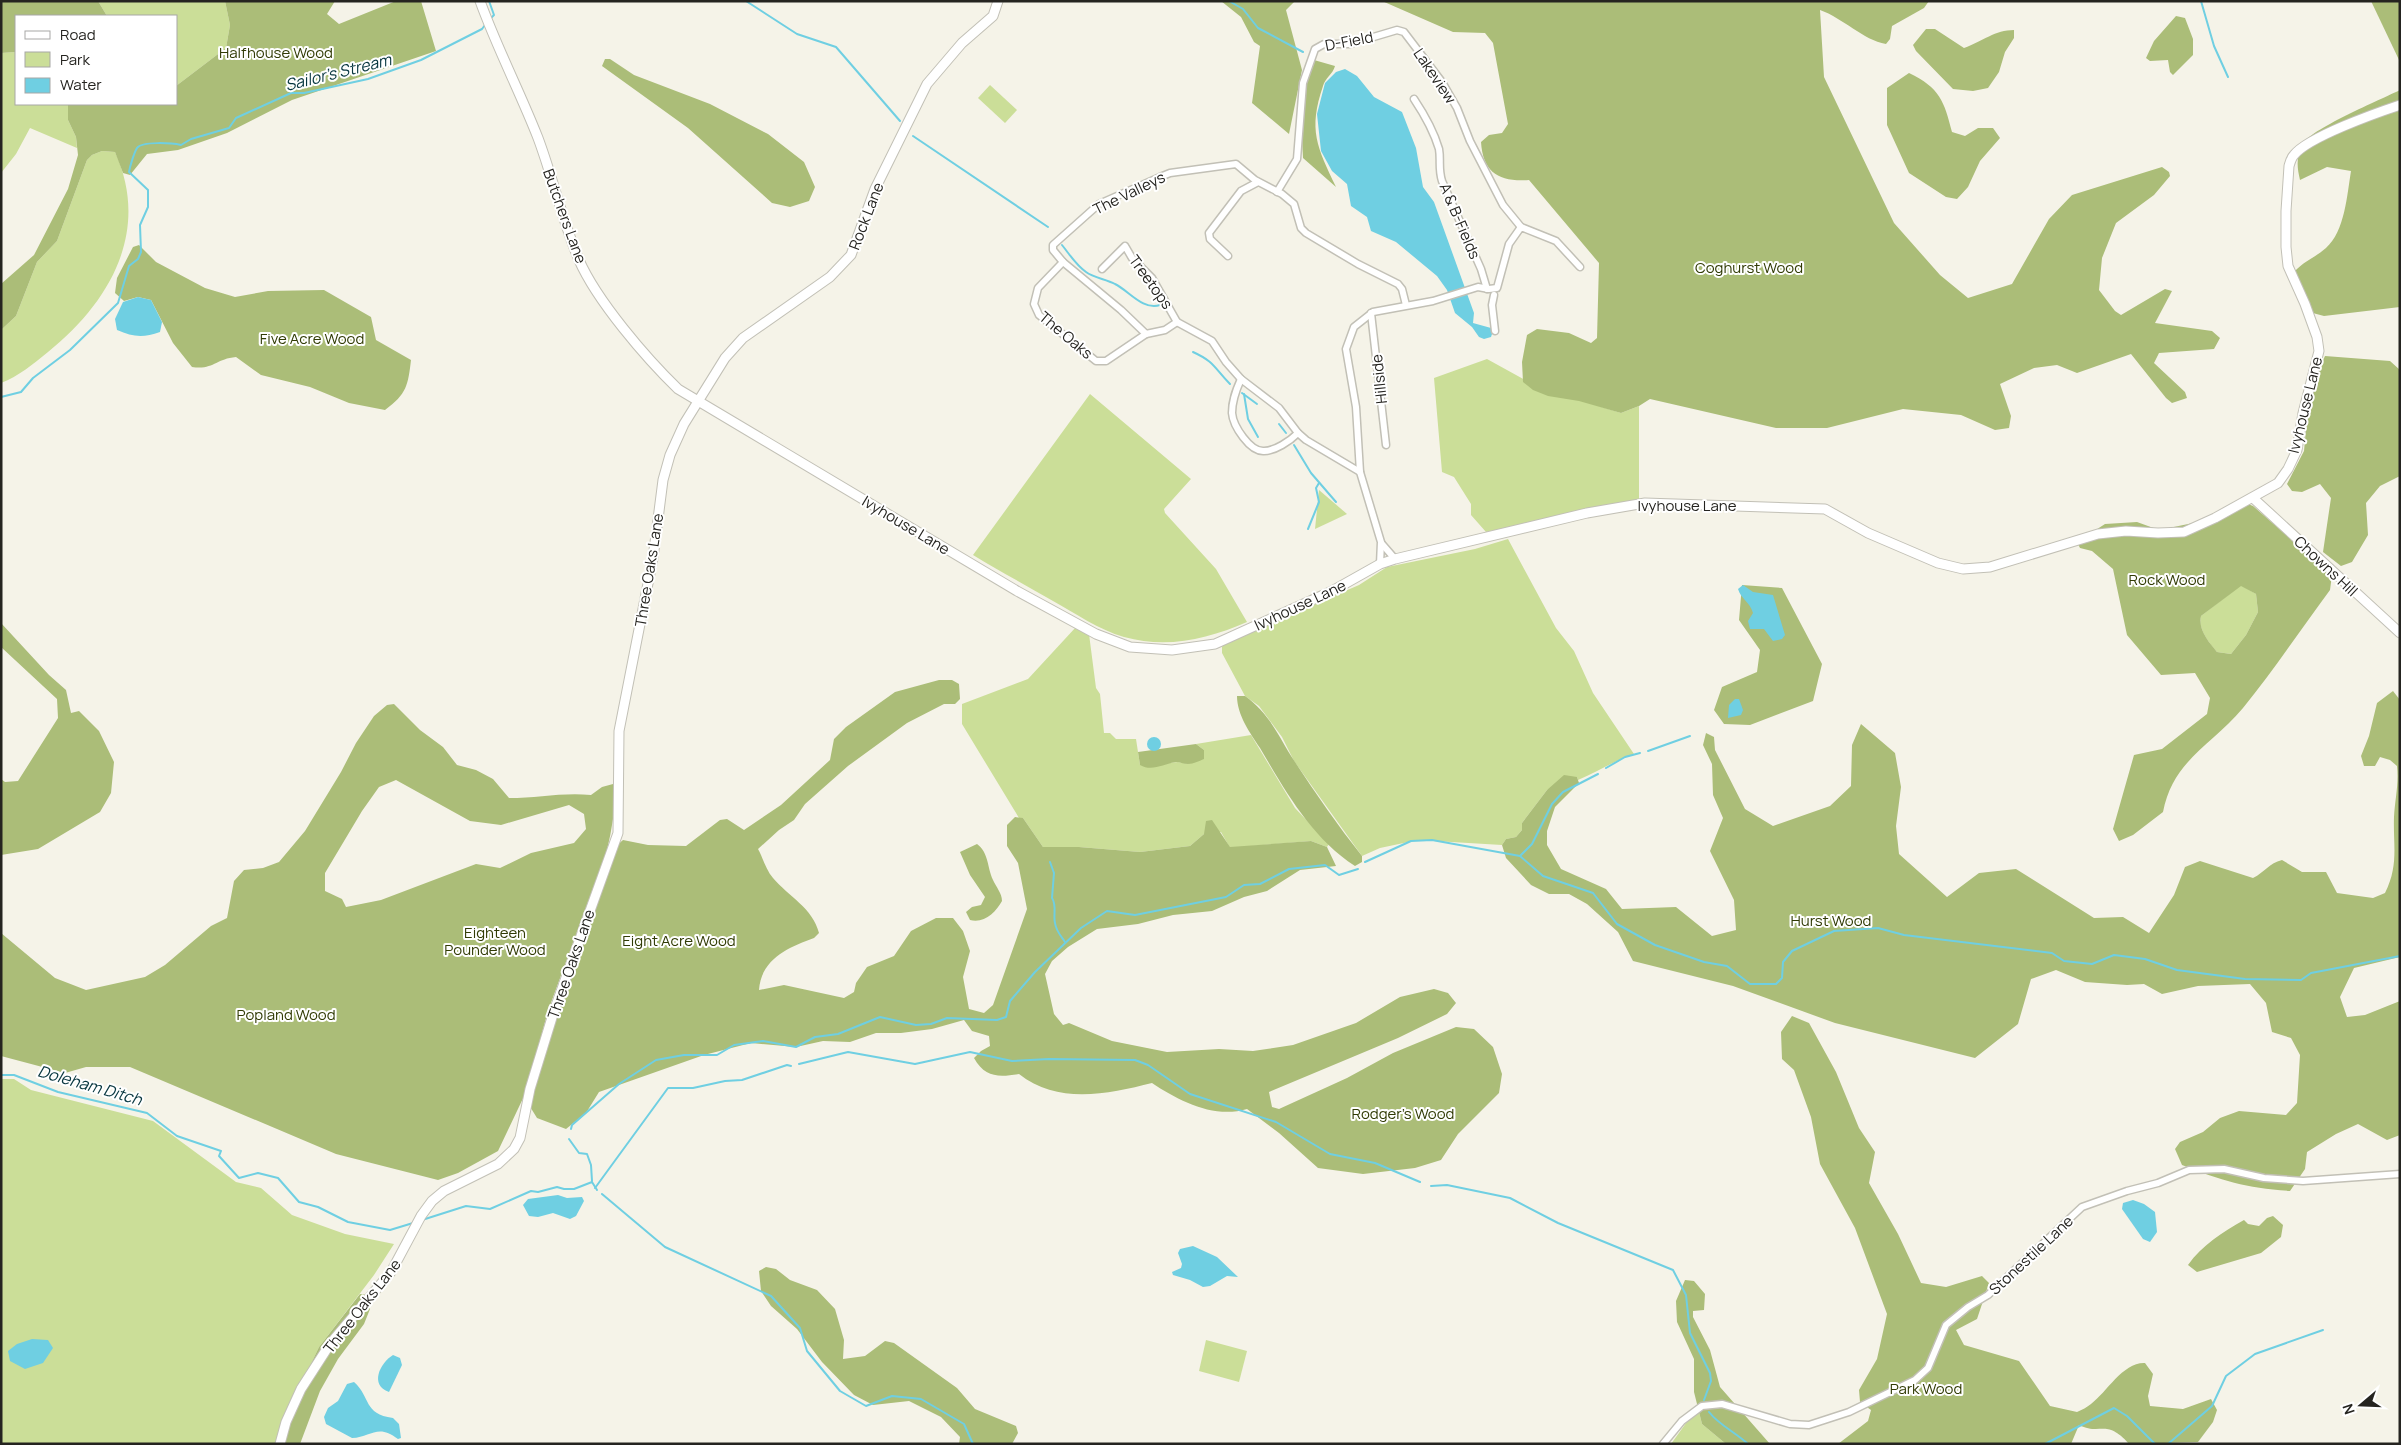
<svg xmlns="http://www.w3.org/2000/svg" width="2401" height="1445" font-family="Manrope,sans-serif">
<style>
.green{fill:#cbde98}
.forest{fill:#abbd78;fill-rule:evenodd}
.water{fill:#6fcfe2}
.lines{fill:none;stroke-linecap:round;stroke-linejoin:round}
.stream{stroke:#6fcfe2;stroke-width:2}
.street-casing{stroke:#c2c0b6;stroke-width:9}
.secondary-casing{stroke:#c2c0b6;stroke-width:11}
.street{stroke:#fff;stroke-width:6}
.secondary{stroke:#fff;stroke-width:9}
.labels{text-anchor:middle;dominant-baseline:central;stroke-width:4;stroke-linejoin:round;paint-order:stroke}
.street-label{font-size:15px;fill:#252420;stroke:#fff}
.park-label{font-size:15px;fill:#313b05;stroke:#fff}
.water-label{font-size:16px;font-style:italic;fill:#07363f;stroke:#fff}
</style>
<rect width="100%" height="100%" fill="#f5f3e8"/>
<g class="green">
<path d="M98 1H225L230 25 226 48 176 86V16H107Z"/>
<path d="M16 52V104H68V120L76 137 77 148 30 128 16 154 1 173V53Z"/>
<path d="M990 85 1017 110 1005 123 978 98Z"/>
<path d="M102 151 115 152C151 231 110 302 48 352 33 364 19 376 1 383V330L16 316 37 262 57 241 87 160 92 155Z"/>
<path d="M1487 359 1536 386 1605 408 1621 413 1639 406V499L1486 532 1471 515V504L1454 477 1442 472 1434 378Z"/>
<path d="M1090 394 1191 479 1164 509 1165 513 1216 569 1247 622C1208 639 1167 649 1124 637 1099 630 1075 613 1053 601 1026 585 999 571 973 555Z"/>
<path d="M1319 490 1347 514 1315 529Z"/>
<path d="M1508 539 1556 628 1574 651 1593 693 1634 754C1614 761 1597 772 1578 780L1577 777 1547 790 1522 823V830L1516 837 1506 839 1502 845 1418 840 1380 848 1362 856 1294 761 1282 737 1259 706 1245 696 1222 653V647L1223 644 1359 585 1387 567 1475 549Z"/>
<path d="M2241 585 2256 594 2258 612 2246 635 2231 654 2217 652C2209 642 2198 630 2201 616Z"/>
<path d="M1076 627 1089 634 1096 688 1100 694 1104 733H1110L1116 739H1136L1140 765 1178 762 1188 764 1204 750 1196 744 1251 735 1295 808 1329 844 1327 847 1311 841 1230 848 1221 832 1204 834 1190 846 1140 852 1079 847H1043L1023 818H1019L962 724V704L1028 679Z"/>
<path d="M1 1079H14L31 1090 153 1121 236 1182 261 1188 292 1215 345 1234 394 1244 374 1275 319 1347 278 1433 275 1444H1Z"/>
<path d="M1206 1340 1247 1351 1239 1382 1199 1371Z"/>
<path d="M1699 1412 1702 1424 1726 1444H1671L1689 1419Z"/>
</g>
<g class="forest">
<path d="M1 1H98L107 16H16V52L1 53Z"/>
<path d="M225 1H335L327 14 339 24 396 1H421L436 51 292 100 227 133 178 150 147 154 130 175 123 173 115 152 102 151 92 155 87 160 57 241 37 262 16 316 1 330V284L34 255 68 189 78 155 76 137 68 120V104H176V86L226 48 230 25Z"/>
<path d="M1221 1H1295L1286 10 1302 70 1289 134 1252 103 1260 46 1254 42 1241 17Z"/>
<path d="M1382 1H1929L1924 8 1892 26 1890 39 1886 44C1863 40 1843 18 1820 10L1824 77 1894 223 1940 275 1968 298 2012 284 2049 219 2072 195 2162 167 2169 172 2170 176 2154 195 2116 223 2102 258 2099 290 2115 311 2121 315 2165 289 2172 291 2155 323 2212 331 2220 338 2214 349 2159 353 2154 363 2185 392 2187 398 2172 403 2166 398 2131 354 2077 373 2057 365 2034 368 2000 384 2011 416 2009 428 1995 430 1961 415 1903 409 1827 428H1776L1650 399 1639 406 1621 413 1579 401 1548 396 1533 390 1523 382 1522 362 1527 335 1537 329 1569 333 1591 343 1597 338 1599 263 1529 180C1499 182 1483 173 1481 142L1489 135 1502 133 1508 124 1493 43 1485 33 1453 32Z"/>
<path d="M2371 1H2400V62Z"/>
<path d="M2176 16 2185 18 2193 39V55L2173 75 2170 72 2168 60 2150 61 2146 58 2154 41Z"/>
<path d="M1926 29H1935L1964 48C1983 41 1995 30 2014 30V38L2005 52 1999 72 1988 88 1973 91 1953 89 1916 51 1913 45Z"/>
<path d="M605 59H610L634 75 710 104 768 134 804 162 815 187 809 201 790 207 772 203 688 128 602 66Z"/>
<path d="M1314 60 1335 66C1333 74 1325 78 1323 86 1308 130 1317 147 1336 187L1303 158 1300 101Z"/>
<path d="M1909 73C1940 88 1944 101 1952 132L1965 136 1978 128H1993L2000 138 1980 161 1968 187 1957 199 1946 197 1909 173 1887 125V88Z"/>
<path d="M2400 90V307L2324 316 2309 312 2290 277C2302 261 2312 260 2326 248 2345 231 2347 195 2351 171L2327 167 2300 180C2297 167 2296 158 2302 145 2308 130 2382 99 2400 90Z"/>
<path d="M139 245 156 262 205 288 235 297 268 291 324 290 371 317 376 340 411 360C408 385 407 394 385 410L349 403 310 387 261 375 236 357C215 359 214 370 192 367L173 343 151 300 138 297 124 301 115 293 117 278 133 247Z"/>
<path d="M2325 356 2390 361 2400 370V476L2380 486 2366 503 2368 535 2352 562 2341 566 2323 552 2331 498 2320 484 2302 492 2292 491 2287 484 2304 451 2307 418 2317 373Z"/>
<path d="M2238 500 2253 506 2332 575 2330 590C2301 629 2274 670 2243 708 2212 745 2173 760 2163 812L2133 835 2119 841 2113 829 2134 755 2162 749 2207 714 2210 698 2195 673 2161 675 2127 635 2113 569 2092 551 2080 548 2077 542 2105 524 2137 522 2159 530 2198 522ZM2241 586 2256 594 2258 612 2246 635 2231 654 2217 652C2209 642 2198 630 2201 616Z"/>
<path d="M1742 585 1782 588 1822 664 1813 701 1750 725 1724 724 1714 710 1722 687 1757 672 1760 650 1739 620Z"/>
<path d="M1 623 49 675 66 690 71 713 79 711 99 731 114 762 111 793 100 812 38 849 1 855V779L5 782 18 781 58 718 57 699 1 647Z"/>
<path d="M939 680H952L959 684 960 699 955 704H944L907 723 848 766 805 804 794 820 779 830 758 849C763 858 766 870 773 878 788 896 813 908 819 933L814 938C789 947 761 959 759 990L784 985 844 998 854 992 856 983 867 967 894 956 911 931 936 918H953L963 931 970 951 963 977 969 1009 984 1013 993 1005 1027 909 1018 863 1007 846V825L1015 817 1023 818 1043 847H1079L1140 852 1190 846 1204 834 1206 821 1212 820 1230 847 1311 841 1327 847 1336 866 1300 870 1267 891 1244 897 1212 911 1173 915 1138 924 1097 929 1068 947 1052 961 1045 974 1054 1014 1063 1025 1069 1023 1112 1041 1167 1052 1219 1049 1253 1051 1293 1045 1356 1023 1400 997 1434 989 1448 993 1456 1003 1447 1014 1398 1038 1269 1092 1272 1107 1279 1109 1347 1078 1393 1053 1456 1027 1474 1029 1493 1047 1502 1074 1499 1093 1458 1134 1441 1160 1415 1168 1363 1174 1318 1168 1279 1133 1247 1109C1214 1119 1179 1101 1152 1083 1108 1094 1058 1105 1019 1074 999 1077 985 1078 974 1058L981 1051 990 1046 989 1036 972 1031 964 1020 932 1029 901 1033H876L850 1042 823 1041 796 1047 751 1043 704 1055 599 1092 586 1113 566 1129 537 1118 529 1105 544 1050 615 847 623 840 648 845 686 846 720 820 727 819 744 830 781 805 830 760 834 739 846 727 895 692Z"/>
<path d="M2393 691 2400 700V957L2354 968 2340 997 2347 1017 2365 1015 2400 1001V1135L2387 1140 2358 1124 2336 1134 2307 1152 2305 1169 2290 1191C2247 1188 2222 1181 2182 1165L2175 1149 2180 1142 2203 1132 2220 1118 2239 1111 2286 1115 2297 1103 2300 1055 2291 1038 2272 1032 2266 1003 2250 984 2198 986 2162 994 2144 984 2127 985 2085 982 2056 970 2031 979 2018 1024 1975 1058 1835 1023 1733 986 1633 961 1618 932 1587 904 1569 894H1549L1531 885 1506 858 1502 845 1506 839 1516 837 1522 830V823L1547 790 1564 775 1577 777 1579 783 1555 807 1547 831V845L1561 869 1606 889 1622 909 1676 907 1712 936 1736 930 1734 900 1710 851 1723 818 1713 795 1712 764 1703 745 1706 733 1714 737 1715 750 1745 809 1773 826 1830 806 1851 786 1852 745 1861 724 1895 753 1901 787 1896 826 1899 854 1947 897 1979 873 2016 869 2094 918 2123 917 2149 933 2174 895 2185 867 2200 861 2253 878C2265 872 2269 863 2282 860L2302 872H2326L2337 893 2373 898 2385 893C2399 865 2393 845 2394 817 2395 799 2399 784 2397 766L2390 760 2380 757 2375 766H2364L2361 756 2369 736 2377 703Z"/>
<path d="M1237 696H1245C1271 715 1278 736 1295 762 1316 794 1338 826 1362 856V862L1355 866C1311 837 1286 792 1260 748 1250 733 1237 715 1237 696Z"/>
<path d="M394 704 420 730 443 747 457 765 476 770 493 779 509 798C537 798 564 792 591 795L602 787 613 784 616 788C615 809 612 829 607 850L548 1011 526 1092 498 1151 458 1173 438 1180 336 1154 130 1067H86L65 1073 1 1056V933L55 978 86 990 145 977 165 965 211 926 227 918 234 881 244 870 263 868 279 862 305 831 341 772 356 743 374 716 387 705ZM396 780 470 821 501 825 569 805 584 814 586 829 574 843 531 853 500 868 476 864 381 900 346 907 342 899 325 891V873L362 811 379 787Z"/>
<path d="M1196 744 1204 750V759C1199 761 1193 764 1188 764 1183 764 1180 762 1176 762 1163 764 1152 772 1140 765L1138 752Z"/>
<path d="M977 844C989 853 987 867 993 880 996 887 1002 893 1002 901 996 912 984 924 970 920L966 912 972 907 981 905 985 897 970 875 960 852Z"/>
<path d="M1792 1016 1809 1023 1836 1072 1859 1128 1875 1152 1869 1183 1898 1234 1921 1283 1946 1287 1982 1276 1989 1283 1977 1319 1956 1330 1964 1345 2019 1361 2050 1406 2077 1412C2082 1410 2087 1407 2091 1404 2107 1392 2123 1362 2145 1363L2153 1374 2148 1396 2150 1406 2183 1409 2211 1399 2217 1410 2213 1422 2198 1442 2129 1444C2106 1418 2101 1436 2079 1425L2071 1444H1838L1868 1421 1871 1410 1860 1402 1859 1390 1877 1359 1887 1314 1855 1228 1820 1164 1811 1117 1794 1070 1782 1059 1781 1032Z"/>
<path d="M2273 1216 2283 1225 2281 1237 2261 1253 2197 1272 2188 1265C2202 1245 2223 1232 2244 1220L2248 1224 2259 1226 2267 1218Z"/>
<path d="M766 1267 776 1269 790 1280 817 1290 835 1309 844 1340 843 1359 865 1356 885 1341 894 1343 957 1388 975 1409 1016 1426 1018 1433 1012 1444H959L960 1437 941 1417 909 1401 873 1405 854 1395 822 1362 797 1329 771 1306 761 1291 759 1271Z"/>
<path d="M1685 1280 1694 1281 1705 1294 1704 1310 1693 1311V1317L1710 1350 1720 1387 1770 1444H1726L1702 1424 1694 1392V1359L1677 1322 1676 1301Z"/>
<path d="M360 1294 368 1295 370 1309 364 1324 338 1359 320 1391 300 1444H275L278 1433 319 1347Z"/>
</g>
<g class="water">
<path d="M1345 69 1357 76 1374 97 1402 112 1416 148 1423 187 1434 202 1474 313 1473 323 1491 328 1493 331 1491 337 1484 339 1479 337 1472 327 1455 313 1447 290 1437 276 1396 242 1371 231 1367 217 1351 206 1347 184 1332 171 1321 151 1317 114 1325 83 1336 72Z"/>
<path d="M138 297 151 300 162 322 160 332C143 338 133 337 117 330L115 319 123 302Z"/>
<path d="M1743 585 1753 592 1773 595 1785 635 1782 639 1773 641 1764 629H1750L1748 621 1753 613C1750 602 1741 599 1738 589Z"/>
<path d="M1735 699H1739L1743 710 1741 715 1728 718 1729 705Z"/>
<circle cx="1154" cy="744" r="7"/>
<path d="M558 1195 567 1198 582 1197 584 1201 576 1216 570 1219 553 1213 538 1217 529 1216 523 1205 528 1199Z"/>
<path d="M2133 1200 2144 1204 2155 1212 2157 1232 2150 1242 2143 1239 2122 1209 2123 1203Z"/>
<path d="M1193 1246 1217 1257 1238 1277 1227 1276 1210 1286 1203 1287 1190 1280 1173 1275 1172 1272 1181 1268 1182 1264 1178 1253 1180 1249Z"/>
<path d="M32 1339 48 1340 53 1348 43 1363 25 1369 10 1361 8 1351 17 1344Z"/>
<path d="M393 1355 400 1358 402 1365 389 1392C369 1385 380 1363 393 1355Z"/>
<path d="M354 1382C371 1397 363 1414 393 1418L399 1424 401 1438 398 1439C378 1423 371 1437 352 1438L326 1424 324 1417 328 1408 338 1401 347 1384Z"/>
</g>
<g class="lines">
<g class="stream">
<path d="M489 1 494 15 490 19"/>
<path d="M746 1 797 34 836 47 900 121"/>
<path d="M1229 1 1243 9 1258 28 1303 52"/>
<path d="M2201 1 2214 46 2228 77"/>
<path d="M913 136 1048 227"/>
<path d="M1062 245C1070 255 1076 265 1086 272 1094 278 1106 279 1115 284 1128 290 1143 311 1160 305"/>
<path d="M1193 352C1215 362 1214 368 1230 384"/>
<path d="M1242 393 1257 404"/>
<path d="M1244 394 1248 419 1258 437"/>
<path d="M1 397 21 392 33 378 70 350 118 303 129 266 138 259 141 252 140 225 148 207V190L129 172C130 166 134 153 137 148 142 141 172 143 181 145L191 139 229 128 236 118 291 93H304L368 79 421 60 482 29 485 25"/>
<path d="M1279 424 1286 433"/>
<path d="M1294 445 1311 473 1336 502"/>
<path d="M1308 529 1319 502 1316 488 1319 483"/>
<path d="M1648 751 1690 736"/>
<path d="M1606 768 1625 757 1640 753"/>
<path d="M1520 856 1532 844 1552 804 1563 792 1598 774"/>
<path d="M1050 862 1054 873 1052 898C1057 905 1053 915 1055 923 1056 931 1061 936 1065 942"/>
<path d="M1365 862 1411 841 1432 840 1520 856 1543 876 1593 893 1617 924 1655 945 1704 962 1727 966 1750 984H1776L1782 978 1783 962 1792 951 1834 931 1878 928 1904 935 2052 953 2064 961 2092 964 2114 955 2145 959 2177 970 2245 979 2301 980 2311 973 2400 956"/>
<path d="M799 1064 848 1052 915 1064 970 1052 1012 1061 1049 1059 1135 1060 1148 1065 1190 1094 1276 1122 1330 1154 1375 1163 1420 1182"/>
<path d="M1 1075H14L58 1092 147 1113 177 1136 221 1151 219 1156 239 1178 258 1173 278 1178 299 1202 318 1207 348 1222 390 1230 413 1223"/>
<path d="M571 1129 572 1125 619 1084 656 1060 684 1055H717L734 1045 763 1041 796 1047 815 1037 838 1034 880 1017 916 1025 931 1024 947 1018 997 1020 1006 1017 1010 1001 1035 972 1081 928 1107 911 1135 915 1226 897 1244 885 1260 884 1289 869 1325 865 1339 875 1358 869"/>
<path d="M569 1139 579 1153 587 1154 591 1165 592 1181"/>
<path d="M1431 1186 1447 1185 1510 1198 1558 1223 1673 1270 1686 1295 1690 1333 1710 1373 1711 1381 1704 1400"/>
<path d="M595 1188 668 1088H693L725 1081 742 1080 787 1065 791 1066"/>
<path d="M602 1194 665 1247 771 1296 800 1328 807 1351 840 1391 866 1406 892 1396 921 1399 964 1424 973 1444"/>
<path d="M422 1220 466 1206 490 1209 531 1191 538 1192 557 1187 564 1189H574L592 1182 597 1190"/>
<path d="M1709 1412C1719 1425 1735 1432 1748 1444"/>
<path d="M2045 1444 2114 1408 2127 1416 2155 1444"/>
<path d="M2168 1444 2212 1406 2226 1376 2255 1354 2323 1330"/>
</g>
<defs>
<g id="street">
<path d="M1414 99C1424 114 1434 132 1439 149 1441 160 1438 168 1442 181L1481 269 1487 289"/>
<path d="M1277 192 1297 159 1303 83 1315 49 1324 44H1350L1397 30 1404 32 1442 82 1457 108 1470 141 1503 205 1521 227"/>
<path d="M1228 256 1210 239 1209 233 1241 191 1258 182"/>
<path d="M1063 262 1038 288 1034 304 1039 315 1096 361H1106L1146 334"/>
<path d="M1102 269 1125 246 1132 258 1152 278 1177 322"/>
<path d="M1494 295 1492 305 1495 331"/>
<path d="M1371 313 1386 445"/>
<path d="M1241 379C1236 390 1232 400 1232 413 1233 426 1250 452 1264 451 1275 451 1290 441 1298 433"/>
<path d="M1360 472 1356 407 1346 349 1354 327 1373 312 1433 301 1478 287 1489 289 1497 288 1509 244 1521 227 1556 241 1580 267"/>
<path d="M1382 544 1395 559"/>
<path d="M1380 564 1381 542 1360 472 1306 440 1298 433 1279 408 1241 379 1226 362 1212 341 1177 322 1165 330 1146 334 1121 310 1063 262 1053 250V245L1099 204 1160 177 1170 173 1236 164 1255 180 1282 194 1294 204 1301 228 1306 233 1358 264 1398 284 1402 289 1406 305"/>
<path d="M1663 1444 1682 1421 1702 1406 1722 1404 1790 1424 1809 1425 1849 1412 1915 1380 1928 1368 1946 1325 1968 1307 1988 1295 2082 1207 2127 1191 2158 1183 2189 1170 2224 1169 2264 1178 2303 1181 2400 1174"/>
</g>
<g id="secondary">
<path d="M480 1C497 48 520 92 538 138 553 178 562 220 579 260 597 301 646 358 678 389L1017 591 1096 634 1130 647 1172 650 1215 644 1332 591 1380 564 1395 559 1587 513 1645 503 1825 509 1868 533 1938 563 1963 569 1990 567 2098 534 2126 531 2158 533 2184 532 2215 518 2278 483 2288 469 2297 450 2303 413 2319 351 2317 337 2305 304 2288 266 2286 247V211L2289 166C2290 163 2291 158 2294 155 2308 137 2376 113 2400 105"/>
<path d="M2253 498 2400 633"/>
<path d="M280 1444 286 1422 301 1389 330 1344 391 1272 421 1216 432 1201 444 1191 498 1164 514 1149 520 1138 530 1089 554 1011 618 833 619 731 653 558 663 480 670 455 684 424 725 358 743 338 830 277 851 255 875 189 927 84 962 43 993 16 998 1"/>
</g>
</defs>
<use href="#street" class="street-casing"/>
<use href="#secondary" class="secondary-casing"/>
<use href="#street" class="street"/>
<use href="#secondary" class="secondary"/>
</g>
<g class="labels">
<g class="street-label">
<text transform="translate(1349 41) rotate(-11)">D-Field</text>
<text transform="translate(1435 76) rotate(56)">Lakeview</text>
<text transform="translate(1129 193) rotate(-26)">The Valleys</text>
<text transform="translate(565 216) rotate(70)">Butchers Lane</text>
<text transform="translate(866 216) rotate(-69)">Rock Lane</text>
<text transform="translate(1460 221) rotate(67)">A &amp; B-Fields</text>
<text transform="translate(1151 282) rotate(54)">Treetops</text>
<text transform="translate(1066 335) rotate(40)">The Oaks</text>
<text transform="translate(1379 379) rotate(-96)">Hillside</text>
<text transform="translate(2305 405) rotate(-76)">Ivyhouse Lane</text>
<text x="1687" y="505">Ivyhouse Lane</text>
<text transform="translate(906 525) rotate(31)">Ivyhouse Lane</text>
<text transform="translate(2326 566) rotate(43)">Chowns Hill</text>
<text transform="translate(649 570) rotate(-81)">Three Oaks Lane</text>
<text transform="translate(1300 605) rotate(-25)">Ivyhouse Lane</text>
<text transform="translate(571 964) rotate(-71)">Three Oaks Lane</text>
<text transform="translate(2031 1255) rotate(-43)">Stonestile Lane</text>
<text transform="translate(362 1306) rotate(-52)">Three Oaks Lane</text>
</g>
<g class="park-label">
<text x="276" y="52">Halfhouse Wood</text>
<text x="1749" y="267">Coghurst Wood</text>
<text x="312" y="338">Five Acre Wood</text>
<text x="2167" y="579">Rock Wood</text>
<text x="1831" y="920">Hurst Wood</text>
<text x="495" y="932">Eighteen<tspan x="495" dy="17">Pounder Wood</tspan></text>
<text x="679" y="940">Eight Acre Wood</text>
<text x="286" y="1014">Popland Wood</text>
<text x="1403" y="1113">Rodger's Wood</text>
<text x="1926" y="1388">Park Wood</text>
</g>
<g class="water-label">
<text transform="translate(338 72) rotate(-14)">Sailor's Stream</text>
<text transform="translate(90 1085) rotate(16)">Doleham Ditch</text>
</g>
</g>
<rect width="2401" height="1445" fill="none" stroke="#252420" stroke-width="5"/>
<rect x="15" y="15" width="162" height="90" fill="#ffffff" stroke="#a8a7a6"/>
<rect x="25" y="31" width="25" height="8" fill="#ffffff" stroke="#a8a7a6"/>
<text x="60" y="40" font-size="15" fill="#252420">Road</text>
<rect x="25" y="52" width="25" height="15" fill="#cbde98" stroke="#a8a7a6"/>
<text x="60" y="65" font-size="15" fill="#252420">Park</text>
<rect x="25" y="78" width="25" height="15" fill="#6fcfe2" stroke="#a8a7a6"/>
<text x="60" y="90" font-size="15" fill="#252420">Water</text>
<g transform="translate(2361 1405) rotate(251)" stroke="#ffffff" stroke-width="4" paint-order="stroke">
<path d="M0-4L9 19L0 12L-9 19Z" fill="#252420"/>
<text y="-8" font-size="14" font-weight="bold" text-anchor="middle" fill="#252420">N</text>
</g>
</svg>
